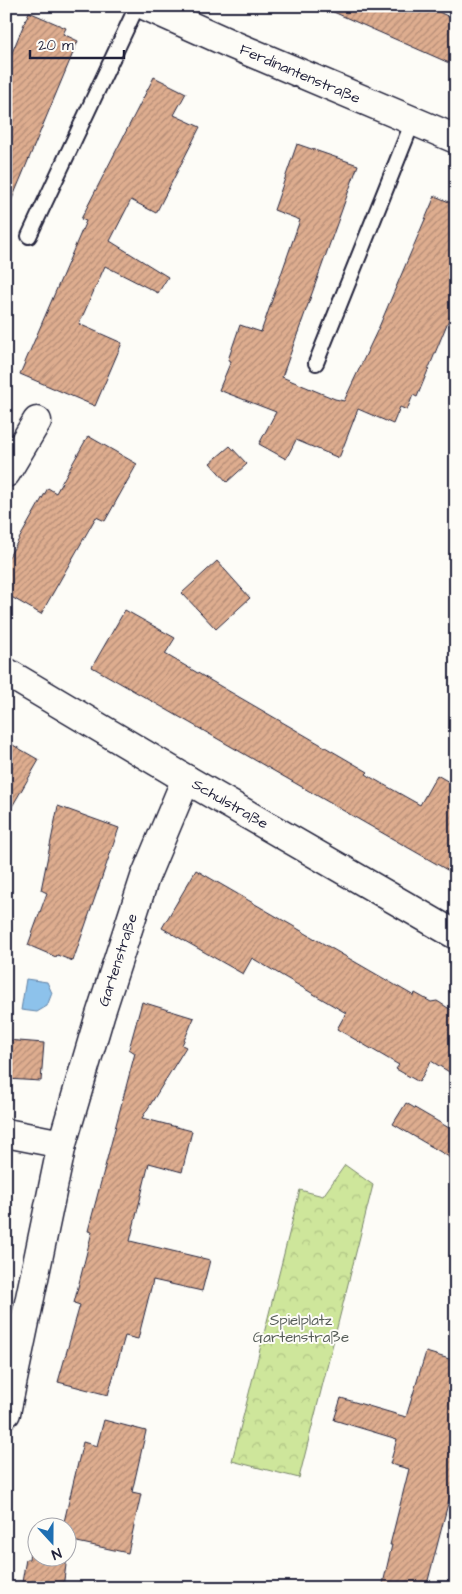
<svg xmlns="http://www.w3.org/2000/svg" width="462" height="1594" font-family="'Architects Daughter',sans-serif">
<style>
.forest{fill:url(#forest-crowns);stroke:#78846b}
.water{fill:#8dc2eb;stroke:#6282a5}
.building{fill:url(#building-hatch);stroke:#22223b}
.lines{fill:none;stroke-linecap:round;stroke-linejoin:round}
.service-casing{stroke:#22223b;stroke-width:18}
.minor-casing{stroke:#22223b;stroke-width:31}
.tertiary-casing{stroke:#22223b;stroke-width:31}
.service{stroke:#fdfcf7;stroke-width:14}
.minor{stroke:#fdfcf7;stroke-width:28}
.tertiary{stroke:#fdfcf7;stroke-width:28}
.labels{text-anchor:middle;dominant-baseline:central;stroke-width:4;stroke-linejoin:round;paint-order:stroke}
.street-label{font-size:15px;fill:#22223b;stroke:#fdfcf7}
.park-label{font-size:15px;fill:#565d58;stroke:#fdfcf7}
</style>
<defs>
<pattern id="forest-crowns" width="20" height="18" patternUnits="userSpaceOnUse" patternTransform="scale(1.25)"><rect width="20" height="18" fill="#cee69b"/><path d="M2 6a3 3 0 1 1 6 0M12 15a3 3 0 1 1 6 0" fill="none" stroke="#b1c586"/></pattern>
<pattern id="building-hatch" width="6" height="6" patternUnits="userSpaceOnUse" patternTransform="scale(1.25)"><rect width="6" height="6" fill="#dead8f"/><path d="M-1 1l2-2M0 6l6-6M5 7l2-2" fill="none" stroke="#b48c76"/></pattern>
</defs>
<rect width="100%" height="100%" fill="#fdfcf7"/>
<filter id="ink" filterUnits="userSpaceOnUse"><feTurbulence type="fractalNoise" baseFrequency=".02" numOctaves="2"/><feDisplacementMap in="SourceGraphic" scale="10" xChannelSelector="R" yChannelSelector="G"/><feConvolveMatrix kernelMatrix="1 2 1 2 8 2 1 2 1" color-interpolation-filters="sRGB"/></filter>
<g filter="url(#ink)">
<path class="forest" d="M345 1165 373 1185 299 1478 232 1461 300 1190 323 1196Z"/>
<path class="water" d="M26 979 47 982 52 993 47 1006 37 1012 21 1010Z"/>
<g class="building">
<path d="M320 6H426L456 20V66Z"/>
<path d="M29 12 66 28 63 34 78 41 7 211 6 67Z"/>
<path d="M154 77 186 93 174 115 200 127 156 213 131 200 110 241 168 277 158 293 105 266 79 324 122 343 95 406 20 374 86 221 81 219Z"/>
<path d="M297 144 358 165 282 377 335 399 344 401 379 327 435 196 456 205V302L417 397 413 395 407 410 400 407 393 424 358 409 339 458 296 440 286 459 259 444 276 412 219 390 231 361 228 360 240 325 261 332 300 220 274 210Z"/>
<path d="M88 436 137 464 105 521 96 517 41 614 6 594V562L48 488 56 493Z"/>
<path d="M230 446 247 464 227 482 210 463Z"/>
<path d="M217 561 250 598 216 629 182 593Z"/>
<path d="M125 610 175 638 165 654 368 772 366 774 372 778 420 805 437 775 456 786V875L92 667Z"/>
<path d="M6 741 39 760 6 817Z"/>
<path d="M58 806 119 828 73 961 57 955 56 957 28 945 47 893 41 890Z"/>
<path d="M196 870 414 996 415 993 431 1002 437 1001 456 1013V1076L431 1061 419 1082 396 1069 399 1065 337 1029 346 1013 252 958 243 974 162 928Z"/>
<path d="M142 1002 194 1018 182 1045 186 1047 142 1118 192 1131 182 1172 149 1163 130 1241 210 1260 202 1291 153 1280 138 1339 125 1336 108 1395 58 1382 80 1305 74 1303 92 1232 88 1231 135 1053 129 1049Z"/>
<path d="M6 1040 44 1043 41 1081 6 1079Z"/>
<path d="M406 1103 456 1132V1161L393 1124Z"/>
<path d="M426 1352 456 1361V1473L426 1588H382L392 1545H390L409 1469 390 1464 397 1439 334 1420 341 1398 406 1417Z"/>
<path d="M104 1420 146 1431 132 1492 141 1494 128 1553 68 1540V1526H63L83 1442 97 1446Z"/>
<path d="M30 1551 38 1553V1556L67 1557 63 1588H21L26 1559H29Z"/>
</g>
<g class="lines">
<defs>
<g id="service">
<path d="M29 236 137 6"/>
<path d="M316 363 413 121"/>
</g>
<g id="minor">
<path d="M6 473 37 421"/>
<path d="M6 672 186 779 456 935"/>
<path d="M6 1133 62 1144"/>
<path d="M6 1413 62 1144 100 1015 145 877 186 779"/>
</g>
<path id="tertiary" d="M146 6 231 44 456 139"/>
</defs>
<use href="#service" class="service-casing"/>
<use href="#minor" class="minor-casing"/>
<use href="#tertiary" class="tertiary-casing"/>
<use href="#service" class="service"/>
<use href="#minor" class="minor"/>
<use href="#tertiary" class="tertiary"/>
</g>
</g>
<g class="labels">
<g class="street-label">
<text transform="translate(300 74) rotate(23)">Ferdinantenstraße</text>
<text transform="translate(230 804) rotate(30)">Schulstraße</text>
<text transform="translate(118 960) rotate(-72)">Gartenstraße</text>
</g>
<g class="park-label">
<text x="301" y="1320">Spielplatz<tspan x="301" dy="17">Gartenstraße</tspan></text>
</g>
</g>
<rect width="462" height="1594" fill="none" stroke="#fdfcf7" stroke-width="25"/>
<rect x="12" y="12" width="437" height="1569" fill="none" stroke="#22223b" stroke-width="2" filter="url(#ink)"/>
<g transform="translate(52 1542) rotate(159)"><circle r="24" fill="#fdfcf7" stroke="#a5a5ac"/>
<path d="M0-4L9 19L0 12L-9 19Z" fill="#1f6fb2"/>
<text y="-8" font-size="14" font-weight="bold" text-anchor="middle" fill="#22223b">N</text>
</g>
<path d="M30 50v8h94v-8" fill="none" stroke="#22223b" stroke-width="2.5"/>
<text x="38" y="50" font-size="15" fill="#22223b" stroke="#fdfcf7" stroke-width="4" paint-order="stroke">20 m</text>
</svg>
